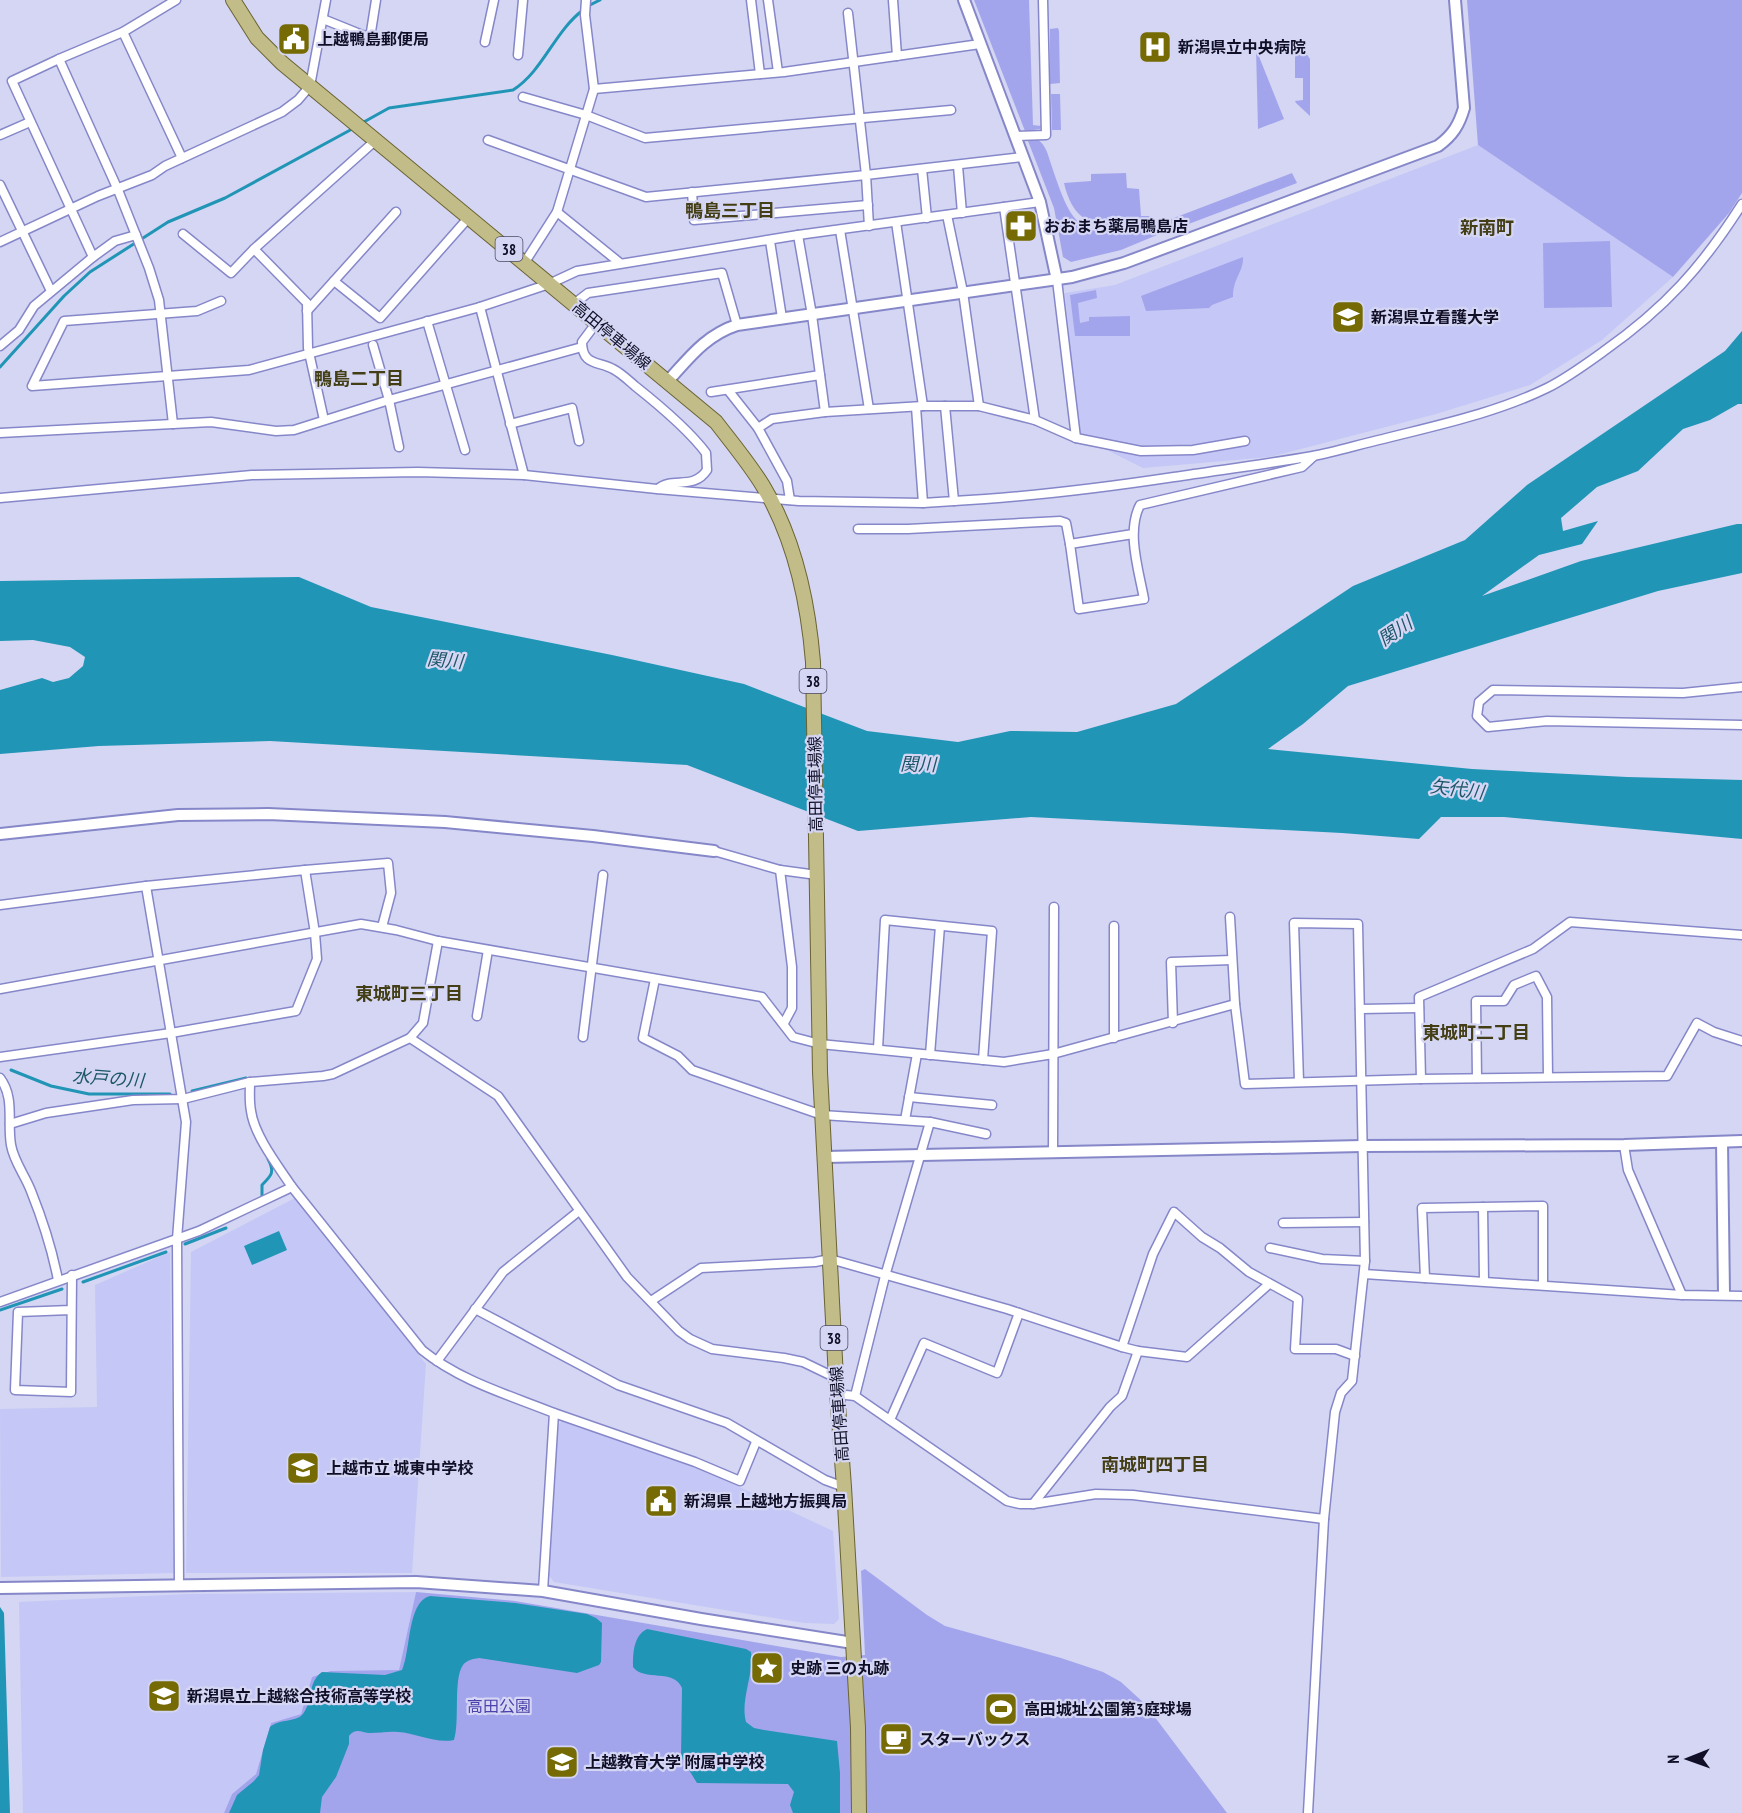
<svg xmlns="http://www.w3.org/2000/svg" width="1742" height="1813" font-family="'PT Sans Narrow','Noto Sans JP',sans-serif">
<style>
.built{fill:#c5c8f6}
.green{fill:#a3a5ec}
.water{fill:#2195b6}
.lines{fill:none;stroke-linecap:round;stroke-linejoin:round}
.stream{stroke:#2195b6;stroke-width:3}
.minor-casing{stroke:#8687c9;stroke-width:11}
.tertiary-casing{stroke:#8687c9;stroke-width:14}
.primary-casing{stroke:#6a6333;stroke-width:16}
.minor{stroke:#fff;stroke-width:8}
.tertiary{stroke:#fff;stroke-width:10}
.primary{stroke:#c2bc88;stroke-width:14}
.labels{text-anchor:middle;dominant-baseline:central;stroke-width:4.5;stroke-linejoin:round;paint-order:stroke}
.shield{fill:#d4d6f3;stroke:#4b4b64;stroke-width:1.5}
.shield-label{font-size:15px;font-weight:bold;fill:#100f27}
.poi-label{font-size:16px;font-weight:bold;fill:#100f27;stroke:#d4d6f3;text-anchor:start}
.street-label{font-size:16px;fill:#100f27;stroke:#d4d6f3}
.park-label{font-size:16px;fill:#4d41ac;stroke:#d4d6f3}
.neighbourhood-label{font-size:18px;font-weight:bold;fill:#433e15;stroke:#d4d6f3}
.water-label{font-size:18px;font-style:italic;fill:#1c5668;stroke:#d4d6f3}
</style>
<rect width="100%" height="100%" fill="#d4d6f3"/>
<g class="built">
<path d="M1478 145 1673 277 1602 340 1530 385 1436 414 1270 457 1143 468 1079 436 1065 293 1115 285Z"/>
<path d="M295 1198 426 1364 412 1573H186L191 1252Z"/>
<path d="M170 1252 174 1573 1 1577 0 1409 97 1407 95 1285Z"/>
<path d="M562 1420 703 1470 833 1531 839 1619 834 1624 804 1623 554 1582 548 1574 558 1426Z"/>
<path d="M416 1592 399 1671H330L312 1677 301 1714 271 1723 256 1774 232 1794 224 1813H23L19 1602 188 1594Z"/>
</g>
<g class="green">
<path d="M974 0H1029L1033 125 1041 126 1040 129 1025 131Z"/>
<path d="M1467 0H1742V193L1729 213 1673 277 1478 145Z"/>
<path d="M1058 28 1059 31 1060 83 1050 84V29Z"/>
<path d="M1256 49 1284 119 1258 129Z"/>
<path d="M1300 52 1306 53 1310 59V116L1296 103 1295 101 1303 100V78H1295V55Z"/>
<path d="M1051 94H1060L1061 130H1052Z"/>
<path d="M1038 140C1046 145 1048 155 1051 164 1073 231 1081 242 1152 224L1157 235 1121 250 1071 262 1063 257 1054 208 1028 141Z"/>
<path d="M1126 173 1127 188 1139 189 1141 216H1152L1151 219C1110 227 1076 235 1064 183L1091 181V174Z"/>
<path d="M1292 173 1297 183 1170 231 1166 221Z"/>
<path d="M1610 241 1612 307 1544 308 1543 243Z"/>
<path d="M1243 257C1244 271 1233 278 1233 297L1212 305 1209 308 1146 311 1141 296Z"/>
<path d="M1096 290 1097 298 1078 303 1080 323 1089 321V317L1130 316V336H1075L1070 295Z"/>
<path d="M865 1569 927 1615 945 1626 1061 1658 1103 1672 1121 1682 1145 1704 1227 1813H224L232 1794 256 1774 271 1723 301 1714 312 1677 330 1671 399 1670 416 1592 515 1601 841 1657 865 1655 861 1571Z"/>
</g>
<g class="water">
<path d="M1742 331V404H1738L1710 420 1683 429 1638 471 1597 487 1561 518 1563 531 1598 521 1582 544 1539 555 1482 596 1581 561 1737 524H1742V573L1658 591 1348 686 1303 724 1268 749 1472 769 1627 777 1742 780V839L1504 817H1441L1419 839 1342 833 1031 817 858 831 687 765 270 741 99 746 0 754V690L42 678 53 682 69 678 83 666 85 657 70 647 33 640 0 641V581L299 577 371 607 612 655 744 684 867 731 958 742 1010 731 1077 732 1176 704 1353 586 1465 540 1527 485 1725 351Z"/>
<path d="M279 1231 287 1250 252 1265 244 1246Z"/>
<path d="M430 1596 515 1603 587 1614 596 1618 602 1623 601 1662 599 1665 577 1673 479 1658C473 1659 467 1660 463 1665 453 1679 460 1722 454 1740 436 1744 416 1733 398 1732 389 1731 379 1733 370 1733 362 1733 356 1727 349 1736V1744L336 1777 322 1797 320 1813H229L237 1795 254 1781 259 1775 263 1750 270 1727C279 1719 295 1722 302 1715 313 1703 307 1682 322 1672L385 1675 402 1670C411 1650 407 1602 430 1596Z"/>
<path d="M0 1607 4 1613 10 1813H0Z"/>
<path d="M647 1629 746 1649 751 1652C754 1675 740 1700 746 1722L754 1728 764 1730 837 1741 840 1773V1813H793L790 1805 794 1792 788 1784 697 1783 681 1757 682 1688C674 1668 644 1682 633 1667 633 1654 633 1636 647 1629Z"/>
</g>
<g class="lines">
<g class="stream">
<path d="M588 6 600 0"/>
<path d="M362 123 389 108 513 90C543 71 554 32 583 10"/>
<path d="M0 367 64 296 90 272 168 222 225 198 354 128"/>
<path d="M11 1070 51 1086 89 1094H170"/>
<path d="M192 1091 246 1078"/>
<path d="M262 1197V1185C272 1175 275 1172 268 1159"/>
<path d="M185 1244 226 1228"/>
<path d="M83 1282 166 1252"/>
<path d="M0 1310 62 1289"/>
</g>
<defs>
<g id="minor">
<path d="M751 0 760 74"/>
<path d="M768 0 778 72"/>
<path d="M893 0 897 56"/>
<path d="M323 19 370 38 376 0"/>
<path d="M123 32 182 158"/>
<path d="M485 42 494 0"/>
<path d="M518 55 523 0"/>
<path d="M59 59 12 81 93 257 115 241 136 235"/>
<path d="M594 89 784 72 980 44"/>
<path d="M523 97 586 115 645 138 951 110"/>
<path d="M0 135 30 122"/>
<path d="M1015 136 1046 135 1043 0"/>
<path d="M488 140 646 197 866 175 848 13"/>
<path d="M958 166 962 213"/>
<path d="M922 169 927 218"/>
<path d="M0 185 51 291"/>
<path d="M692 192 694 220 868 205"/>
<path d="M1004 207 1035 420"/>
<path d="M557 212 620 263"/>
<path d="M947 215 963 292 979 406"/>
<path d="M896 222 923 406"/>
<path d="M869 226 866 175 1023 157"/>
<path d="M840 230 869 409"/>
<path d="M183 234 231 273 254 249"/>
<path d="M798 235 812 315 825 412"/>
<path d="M770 241 782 318"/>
<path d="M0 242 98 196 152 175 165 166 282 112 298 100 310 86 326 0"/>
<path d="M525 262 557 212 594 89 585 15 586 0"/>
<path d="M1057 280 1076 438"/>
<path d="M334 281 380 318 470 216"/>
<path d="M221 301 197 311 64 321 32 386 249 370 480 307"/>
<path d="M575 303 588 293 722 273 737 325"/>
<path d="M307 311 396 212"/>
<path d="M427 321 465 450"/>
<path d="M597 322 582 342C582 366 599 361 613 369 621 373 628 380 635 386 659 405 688 429 706 453L707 470C693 491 672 476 658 489"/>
<path d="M373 345 389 400 399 447"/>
<path d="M0 346 19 330 34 306 93 257"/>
<path d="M728 390 758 428"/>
<path d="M711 392 820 375"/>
<path d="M324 420 308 348 307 303 254 249 376 140"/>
<path d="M173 424 159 300 149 268 118 190 59 59 123 32 176 0"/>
<path d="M510 424 572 408 579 441"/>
<path d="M0 433 211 422 276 431 294 430 389 400 582 347"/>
<path d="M524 475 480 307 549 284 577 271 798 235 1040 202"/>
<path d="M0 498 252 475 418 472 524 475 657 489 799 501 923 503 916 407"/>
<path d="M790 500 787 481 758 428 772 419 825 412 923 406H979L1035 420 1076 438 1141 451 1193 450 1245 441"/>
<path d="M954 501C1028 497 1101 488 1174 477 1220 470 1267 464 1313 456 1336 452 1360 444 1383 439 1438 425 1496 413 1547 388 1567 378 1586 364 1604 351 1665 308 1702 267 1742 204"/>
<path d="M923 503 954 501 945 406"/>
<path d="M858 529H908L1060 521 1066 523 1070 544"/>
<path d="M1133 534 1070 544 1079 609 1144 599C1139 571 1126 532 1140 505L1302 467 1314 456"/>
<path d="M1742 687 1683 693 1493 690 1479 702 1477 716 1488 727 1547 721 1742 725"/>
<path d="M714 851 780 870 817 875"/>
<path d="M305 870 388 863 391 893 382 927"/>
<path d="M780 870 792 967V1008L784 1023"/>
<path d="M146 886 186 1122 177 1239 179 1586"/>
<path d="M0 905 146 886 305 870 315 933 317 959 296 1011 171 1033 0 1057"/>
<path d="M1230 917 1235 1004 1245 1084 1421 1079 1667 1076 1697 1023 1714 1032 1742 1041"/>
<path d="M1114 926V1038"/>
<path d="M655 979 643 1038 678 1056 692 1070 822 1115 930 1122 986 1134"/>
<path d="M0 989 361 924 396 930 438 941 762 997 793 1037 820 1044 1004 1062 1053 1054 1235 1004"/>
<path d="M1360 1009 1419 1008"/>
<path d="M477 1016 488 950"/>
<path d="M1173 1023 1171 962 1232 960"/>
<path d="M583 1037 603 875"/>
<path d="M410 1038 498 1096 627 1277 679 1331 690 1339 712 1349 784 1358 803 1362 836 1378"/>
<path d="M878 1049 885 920 992 931 983 1060"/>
<path d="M930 1055 940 926"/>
<path d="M0 1078C15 1098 7 1121 11 1145 14 1162 25 1175 31 1191 43 1221 52 1249 58 1280"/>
<path d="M1477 1078 1476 1001H1504L1514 985 1536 976 1547 997 1548 1077"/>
<path d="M1421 1079 1419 997 1533 949 1570 922 1742 935"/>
<path d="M250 1082C250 1091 249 1101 251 1111 254 1135 278 1166 292 1187L422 1350C460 1381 509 1395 554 1413L543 1591"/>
<path d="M1299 1082 1294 923 1358 924 1365 1261 1352 1381 1341 1393 1335 1412 1324 1519 1308 1813"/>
<path d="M909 1097 992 1105"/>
<path d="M905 1120 917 1054"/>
<path d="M10 1124 46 1113 133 1100 183 1099 250 1082 323 1076 333 1074 410 1038 423 1023 438 941"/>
<path d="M1624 1145 1628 1170 1682 1295"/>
<path d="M1053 1152 1054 907"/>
<path d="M1483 1207 1484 1281"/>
<path d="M1283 1223 1364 1222"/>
<path d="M1270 1248 1322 1259 1365 1261"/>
<path d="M1364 1274 1682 1295 1742 1296"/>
<path d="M1425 1278 1422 1208 1543 1206V1285"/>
<path d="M651 1301 701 1268 815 1262 830 1259 1007 1309 1122 1347 1138 1351 1187 1357 1269 1284"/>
<path d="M0 1302 199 1231 292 1187"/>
<path d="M475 1309 618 1385 727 1423 825 1480 844 1487"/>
<path d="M71 1310 18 1312 15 1390 71 1392 72 1275"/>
<path d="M1122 1347 1153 1254 1174 1212 1202 1237 1220 1248 1249 1272 1298 1299 1295 1349H1336L1355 1356"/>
<path d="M437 1361 503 1272 579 1211"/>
<path d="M837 1394 855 1396 1007 1501 1020 1504H1033L1096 1494 1133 1495 1324 1519"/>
<path d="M855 1396 885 1276 930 1122"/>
<path d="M554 1413 695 1462 740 1481 756 1442"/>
<path d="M890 1420 924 1343 997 1373 1019 1313"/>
<path d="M1033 1504 1110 1407 1122 1396 1138 1351"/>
</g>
<g id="tertiary">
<path d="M964 0 1040 202 1057 280"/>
<path d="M668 381C689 358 706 335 737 325L1072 277 1124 263 1438 146C1453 135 1459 125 1464 108L1455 0"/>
<path d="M0 834 178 815 268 814 445 822 593 836 714 851"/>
<path d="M1722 1142 1724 1294"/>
<path d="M825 1157 1362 1146 1624 1145 1742 1141"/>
<path d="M0 1588 416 1582 543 1591 701 1619 853 1643"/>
</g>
<path id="primary" d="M233 0 257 38 282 63 716 422C732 443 749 463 763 486 795 539 808 601 813 662L820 1072 836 1378 844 1487 858 1728 859 1813"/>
</defs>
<use href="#minor" class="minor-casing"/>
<use href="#tertiary" class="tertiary-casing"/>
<use href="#primary" class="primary-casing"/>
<use href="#minor" class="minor"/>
<use href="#tertiary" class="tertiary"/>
<use href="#primary" class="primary"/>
</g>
<defs>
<symbol id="civic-square" viewBox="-11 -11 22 22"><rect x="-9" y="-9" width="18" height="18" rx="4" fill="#756a03" stroke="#d4d6f3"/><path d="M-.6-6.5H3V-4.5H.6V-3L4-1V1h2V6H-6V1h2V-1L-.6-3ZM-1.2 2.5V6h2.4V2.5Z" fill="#fff"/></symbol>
<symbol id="hospital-square" viewBox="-11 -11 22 22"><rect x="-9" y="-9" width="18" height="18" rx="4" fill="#756a03" stroke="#d4d6f3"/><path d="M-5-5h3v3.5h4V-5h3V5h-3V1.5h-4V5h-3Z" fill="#fff"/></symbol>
<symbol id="pharmacy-square" viewBox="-11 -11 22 22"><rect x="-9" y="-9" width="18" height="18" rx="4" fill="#756a03" stroke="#d4d6f3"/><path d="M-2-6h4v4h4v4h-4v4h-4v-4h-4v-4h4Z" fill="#fff"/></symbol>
<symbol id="school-square" viewBox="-11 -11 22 22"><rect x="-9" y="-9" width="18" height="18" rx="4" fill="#756a03" stroke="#d4d6f3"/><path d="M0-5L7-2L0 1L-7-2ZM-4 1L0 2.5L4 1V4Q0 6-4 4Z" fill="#fff"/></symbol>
<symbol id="sight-square" viewBox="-11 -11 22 22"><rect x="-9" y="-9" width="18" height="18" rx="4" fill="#756a03" stroke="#d4d6f3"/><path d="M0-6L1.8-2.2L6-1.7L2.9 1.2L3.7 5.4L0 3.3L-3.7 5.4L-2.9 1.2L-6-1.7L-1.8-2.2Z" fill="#fff"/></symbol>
<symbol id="stadium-square" viewBox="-11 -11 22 22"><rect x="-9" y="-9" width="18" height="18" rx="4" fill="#756a03" stroke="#d4d6f3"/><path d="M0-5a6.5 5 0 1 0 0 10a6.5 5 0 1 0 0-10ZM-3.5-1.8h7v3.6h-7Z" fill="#fff"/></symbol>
<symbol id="cafe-square" viewBox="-11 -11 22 22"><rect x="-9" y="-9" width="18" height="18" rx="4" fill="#756a03" stroke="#d4d6f3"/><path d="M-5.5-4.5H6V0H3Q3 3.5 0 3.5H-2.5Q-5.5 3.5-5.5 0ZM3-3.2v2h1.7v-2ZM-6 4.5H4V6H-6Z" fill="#fff"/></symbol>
</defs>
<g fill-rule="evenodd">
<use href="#civic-square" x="275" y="20" width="38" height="38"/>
<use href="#hospital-square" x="1136" y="28" width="38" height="38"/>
<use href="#pharmacy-square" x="1002" y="207" width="38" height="38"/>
<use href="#school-square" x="1329" y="298" width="38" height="38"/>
<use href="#school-square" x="284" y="1449" width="38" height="38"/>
<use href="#civic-square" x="642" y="1482" width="38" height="38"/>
<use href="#sight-square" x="748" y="1649" width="38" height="38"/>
<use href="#school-square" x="145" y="1677" width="38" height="38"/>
<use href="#stadium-square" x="982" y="1690" width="38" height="38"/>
<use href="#cafe-square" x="877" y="1720" width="38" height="38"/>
<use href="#school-square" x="543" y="1743" width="38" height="38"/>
</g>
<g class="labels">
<g class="shield">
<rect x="495.5" y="237" width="27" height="24" rx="4.5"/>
<rect x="799.5" y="669" width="27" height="24" rx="4.5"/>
<rect x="820.5" y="1326" width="27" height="24" rx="4.5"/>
</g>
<g class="shield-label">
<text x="509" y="249">38</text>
<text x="813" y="681">38</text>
<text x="834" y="1338">38</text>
</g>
<g class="poi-label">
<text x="317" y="39">上越鴨島郵便局</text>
<text x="1178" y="47">新潟県立中央病院</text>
<text x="1044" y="226">おおまち薬局鴨島店</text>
<text x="1371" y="317">新潟県立看護大学</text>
<text x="326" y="1468">上越市立 城東中学校</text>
<text x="684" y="1501">新潟県 上越地方振興局</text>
<text x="790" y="1668">史跡 三の丸跡</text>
<text x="187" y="1696">新潟県立上越総合技術高等学校</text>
<text x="1024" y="1709">高田城址公園第3庭球場</text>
<text x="919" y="1739">スターバックス</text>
<text x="585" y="1762">上越教育大学 附属中学校</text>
</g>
<g class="street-label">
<text transform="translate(612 335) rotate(40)">高田停車場線</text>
<text transform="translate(815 784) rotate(-91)">高田停車場線</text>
<text transform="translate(839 1414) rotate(-94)">高田停車場線</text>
</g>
<g class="park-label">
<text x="499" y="1706">高田公園</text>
</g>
<g class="neighbourhood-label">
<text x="730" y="210">鴨島三丁目</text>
<text x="1487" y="227">新南町</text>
<text x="359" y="378">鴨島二丁目</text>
<text x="409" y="993">東城町三丁目</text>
<text x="1476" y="1032">東城町二丁目</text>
<text x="1155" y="1464">南城町四丁目</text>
</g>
<g class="water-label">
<text transform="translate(1395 631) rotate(-34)">関川</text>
<text transform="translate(445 660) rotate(5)">関川</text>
<text transform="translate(918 764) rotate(1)">関川</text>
<text transform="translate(1457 789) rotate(7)">矢代川</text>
<text transform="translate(108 1078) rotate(4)">水戸の川</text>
</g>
</g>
<g transform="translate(1688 1759) rotate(269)" stroke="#d4d6f3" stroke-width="4.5" paint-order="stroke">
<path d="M0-4.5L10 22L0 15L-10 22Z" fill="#100f27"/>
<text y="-9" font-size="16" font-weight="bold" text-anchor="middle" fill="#100f27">N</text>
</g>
</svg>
